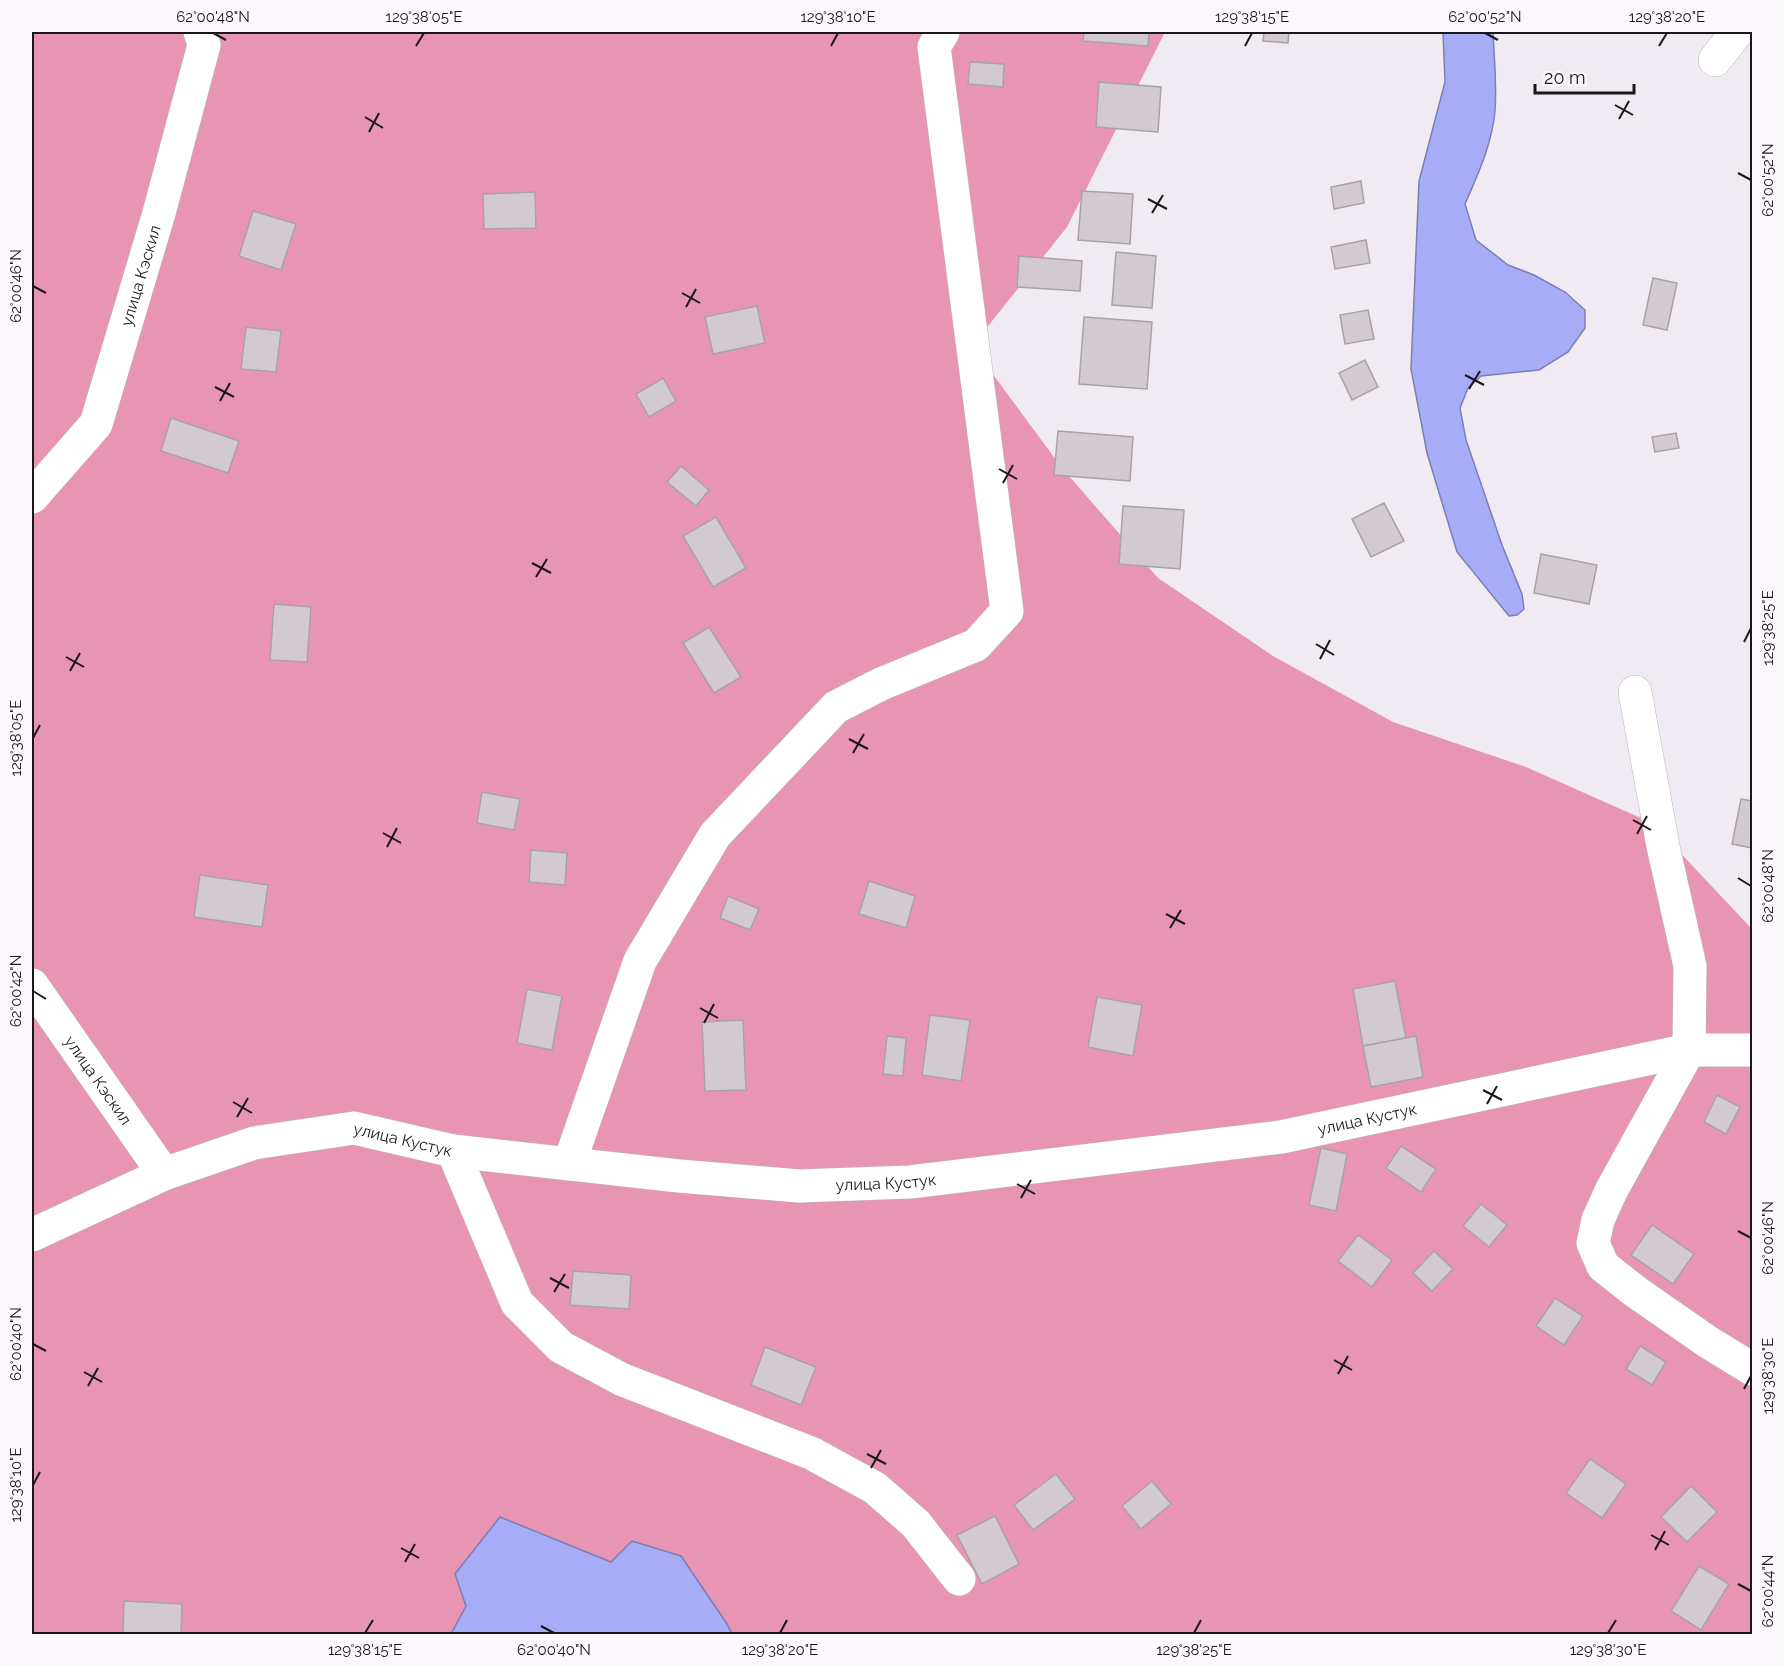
<svg xmlns="http://www.w3.org/2000/svg" width="1784" height="1666" font-family="Raleway,sans-serif">
<style>
.forest{fill:#e895b4}
.water{fill:#a6acf6;stroke:#7c7fb4;stroke-width:1.5}
.building{fill:#d3cad0;stroke:#aaa1a7;stroke-width:1.5}
.lines{fill:none;stroke-linecap:round;stroke-linejoin:round}
.minor-casing{stroke:#bbb5bd;stroke-width:34}
.minor{stroke:#fff;stroke-width:33}
.ticks{fill:none;stroke:#19171a;stroke-width:2}
.labels{text-anchor:middle;dominant-baseline:central;stroke-width:4.5;stroke-linejoin:round;paint-order:stroke}
.street-label{font-size:16px;fill:#19171a;stroke:#fdf8fe}
.neatline{fill:none;stroke:#19171a;stroke-width:2}
.ticks-label{font-size:15px;text-anchor:middle;fill:#19171a}
</style>
<rect width="100%" height="100%" fill="#f0eaf2"/>
<path class="forest" d="M32 32H1165L1067 227 972 346 1062 468 1158 578 1273 656 1393 722 1526 767 1652 823 1752 929V1634H32Z"/>
<g class="water">
<path d="M1443 32H1493C1494 57 1497 85 1495 111 1492 144 1478 174 1465 204L1476 240 1508 265 1534 275 1565 292 1585 310V328L1568 352 1539 370 1481 376 1468 388 1460 408 1466 440 1502 545 1522 594 1524 609 1517 615 1509 616 1457 552 1427 453 1411 369 1419 181 1445 82Z"/>
<path d="M500 1517 611 1562 632 1541 681 1556 727 1624 732 1634H451L466 1606 455 1574Z"/>
</g>
<g class="building">
<path d="M1084 32H1149L1148 46 1083 41Z"/>
<path d="M1264 32H1289L1288 43 1263 41Z"/>
<path d="M970 62 1004 64 1003 87 968 84Z"/>
<path d="M1099 82 1161 87 1158 132 1096 127Z"/>
<path d="M1361 181 1364 203 1334 209 1331 187Z"/>
<path d="M1082 191 1133 194 1130 244 1078 240Z"/>
<path d="M535 192 536 228 484 229 483 194Z"/>
<path d="M253 211 296 224 281 270 239 256Z"/>
<path d="M1366 240 1370 263 1335 269 1331 247Z"/>
<path d="M1116 252 1156 256 1152 308 1112 305Z"/>
<path d="M1019 256 1082 261 1080 291 1017 287Z"/>
<path d="M1653 278 1677 283 1667 330 1643 325Z"/>
<path d="M757 306 765 343 713 354 705 317Z"/>
<path d="M1368 310 1374 339 1345 344 1340 315Z"/>
<path d="M1084 317 1152 322 1147 389 1079 384Z"/>
<path d="M246 327 281 331 276 372 241 369Z"/>
<path d="M1365 360 1378 387 1352 400 1339 373Z"/>
<path d="M663 378 676 401 649 417 636 394Z"/>
<path d="M171 418 239 441 228 473 161 451Z"/>
<path d="M1058 431 1133 437 1130 481 1054 475Z"/>
<path d="M1676 433 1679 448 1655 452 1652 437Z"/>
<path d="M681 466 709 490 696 506 667 482Z"/>
<path d="M1384 503 1404 541 1371 557 1352 519Z"/>
<path d="M1123 506 1184 510 1180 569 1119 564Z"/>
<path d="M716 517 746 568 713 587 683 536Z"/>
<path d="M1541 554 1597 565 1589 604 1534 593Z"/>
<path d="M274 604 311 607 307 662 270 660Z"/>
<path d="M709 627 741 677 714 693 683 643Z"/>
<path d="M482 792 520 799 514 830 477 823Z"/>
<path d="M1741 799 1752 801V848L1732 844Z"/>
<path d="M531 850 567 853 565 885 529 882Z"/>
<path d="M200 875 268 885 262 927 194 917Z"/>
<path d="M869 881 915 896 906 928 859 914Z"/>
<path d="M728 896 759 909 750 930 720 918Z"/>
<path d="M1395 981 1406 1038 1363 1046 1353 989Z"/>
<path d="M527 989 562 996 552 1050 517 1043Z"/>
<path d="M1097 997 1142 1005 1133 1056 1088 1047Z"/>
<path d="M930 1015 970 1020 961 1081 922 1075Z"/>
<path d="M743 1020 746 1090 705 1091 702 1022Z"/>
<path d="M887 1036 906 1038 903 1076 883 1074Z"/>
<path d="M1416 1036 1423 1077 1371 1087 1363 1046Z"/>
<path d="M1717 1095 1740 1107 1726 1134 1704 1122Z"/>
<path d="M1401 1146 1436 1169 1421 1192 1386 1168Z"/>
<path d="M1321 1148 1347 1154 1336 1211 1309 1205Z"/>
<path d="M1481 1204 1507 1225 1489 1247 1463 1226Z"/>
<path d="M1652 1225 1694 1254 1673 1284 1631 1255Z"/>
<path d="M1358 1235 1392 1260 1372 1287 1338 1261Z"/>
<path d="M1434 1251 1453 1269 1432 1291 1413 1273Z"/>
<path d="M573 1271 631 1275 629 1309 570 1305Z"/>
<path d="M1555 1298 1583 1316 1564 1345 1536 1326Z"/>
<path d="M1640 1346 1666 1362 1652 1385 1626 1369Z"/>
<path d="M765 1347 816 1367 801 1405 751 1385Z"/>
<path d="M1590 1459 1626 1484 1602 1518 1566 1493Z"/>
<path d="M1056 1474 1075 1499 1033 1530 1014 1505Z"/>
<path d="M1152 1481 1171 1504 1141 1529 1122 1506Z"/>
<path d="M1691 1486 1717 1512 1687 1542 1661 1517Z"/>
<path d="M995 1516 1019 1564 982 1584 957 1535Z"/>
<path d="M1699 1566 1729 1584 1701 1630 1671 1611Z"/>
<path d="M124 1601 182 1604 181 1634H123Z"/>
</g>
<g class="lines">
<defs>
<g id="minor">
<path d="M1715 60 1737 32"/>
<path id="s1" d="M32 497 96 424 159 213 204 45 200 32"/>
<path d="M1635 692 1663 846 1690 966 1689 1050 1611 1191 1598 1220 1593 1243 1603 1266 1636 1292 1708 1342 1752 1369"/>
<path id="s2" d="M32 985 164 1174"/>
<path d="M453 1151 517 1303 561 1347 621 1379 811 1453 875 1488 916 1524 959 1579"/>
<path d="M569 1164 640 961 715 835 836 707 881 684 976 645 1007 611 934 47 943 32"/>
<path id="s3" d="M32 1235 164 1174 254 1143 354 1128 453 1151 679 1176 799 1186 910 1182 1281 1137 1689 1050H1752"/>
</g>
</defs>
<use href="#minor" class="minor-casing"/>
<use href="#minor" class="minor"/>
</g>
<path class="ticks" d="M213 33 226 40M1485 33 1498 40M416 46 424 33M831 46 838 33M1245 46 1252 33M1659 46 1667 33M1615 105 1633 115M365 117 383 128M1619 119 1629 101M369 132 379 113M1738 173 1751 180M1148 199 1167 209M1152 213 1163 195M33 286 46 293M682 293 700 303M686 307 696 289M1465 375 1484 385M215 387 234 397M1469 389 1480 371M220 401 230 383M999 469 1017 479M1003 483 1013 465M532 563 551 573M536 577 547 559M1744 642 1751 628M1316 644 1334 655M66 657 84 667M1320 659 1330 640M70 671 80 653M33 738 40 725M849 739 868 749M853 753 864 734M1633 820 1651 830M383 833 401 843M1637 834 1647 816M387 847 397 828M1738 878 1751 886M1166 914 1185 924M1170 928 1181 910M33 991 46 999M700 1008 718 1018M704 1023 714 1004M1483 1090 1502 1100M233 1102 252 1113M1487 1104 1497 1086M237 1117 248 1098M1017 1184 1035 1194M1021 1198 1031 1180M1738 1231 1751 1238M550 1278 569 1288M554 1292 565 1274M33 1344 46 1351M1334 1360 1352 1370M84 1372 102 1382M1338 1374 1348 1356M88 1386 98 1368M1744 1389 1751 1376M867 1454 886 1464M871 1468 881 1450M33 1485 40 1472M1651 1535 1669 1545M401 1548 419 1558M1655 1550 1665 1531M405 1562 415 1544M1738 1584 1751 1591M541 1626 554 1633M365 1633 373 1620M780 1633 787 1620M1194 1633 1201 1620M1608 1633 1616 1620"/>
<g class="labels">
<g class="street-label">
<text stroke="none"><textPath href="#s1" startOffset="252">улица Кэскил</textPath></text>
<text stroke="none"><textPath href="#s2" startOffset="116">улица Кэскил</textPath></text>
<text stroke="none"><textPath href="#s3" startOffset="1364">улица Кустук</textPath></text>
<text stroke="none"><textPath href="#s3" startOffset="392">улица Кустук</textPath></text>
<text stroke="none"><textPath href="#s3" startOffset="878">улица Кустук</textPath></text>
</g>
</g>
<rect width="1784" height="1666" fill="none" stroke="#fdf8fe" stroke-width="66"/>
<path d="M1535 84v9h99v-9" fill="none" stroke="#19171a" stroke-width="3"/>
<text x="1544" y="84" font-size="18" fill="#19171a" stroke="#fdf8fe" stroke-width="4.5" paint-order="stroke">20 m</text>
<rect x="33" y="33" width="1718" height="1600" class="neatline"/>
<g class="ticks-label">
<text x="213" y="22">62°00'48"N</text>
<text x="424" y="22">129°38'05"E</text>
<text x="838" y="22">129°38'10"E</text>
<text x="1252" y="22">129°38'15"E</text>
<text x="1485" y="22">62°00'52"N</text>
<text x="1667" y="22">129°38'20"E</text>
<text transform="translate(1768 180) rotate(-90)" y="5">62°00'52"N</text>
<text transform="translate(16 286) rotate(-90)" y="5">62°00'46"N</text>
<text transform="translate(1768 628) rotate(-90)" y="5">129°38'25"E</text>
<text transform="translate(16 738) rotate(-90)" y="5">129°38'05"E</text>
<text transform="translate(1768 886) rotate(-90)" y="5">62°00'48"N</text>
<text transform="translate(16 991) rotate(-90)" y="5">62°00'42"N</text>
<text transform="translate(1768 1238) rotate(-90)" y="5">62°00'46"N</text>
<text transform="translate(16 1344) rotate(-90)" y="5">62°00'40"N</text>
<text transform="translate(1768 1376) rotate(-90)" y="5">129°38'30"E</text>
<text transform="translate(16 1485) rotate(-90)" y="5">129°38'10"E</text>
<text transform="translate(1768 1591) rotate(-90)" y="5">62°00'44"N</text>
<text x="365" y="1655">129°38'15"E</text>
<text x="554" y="1655">62°00'40"N</text>
<text x="780" y="1655">129°38'20"E</text>
<text x="1194" y="1655">129°38'25"E</text>
<text x="1608" y="1655">129°38'30"E</text>
</g>
</svg>
